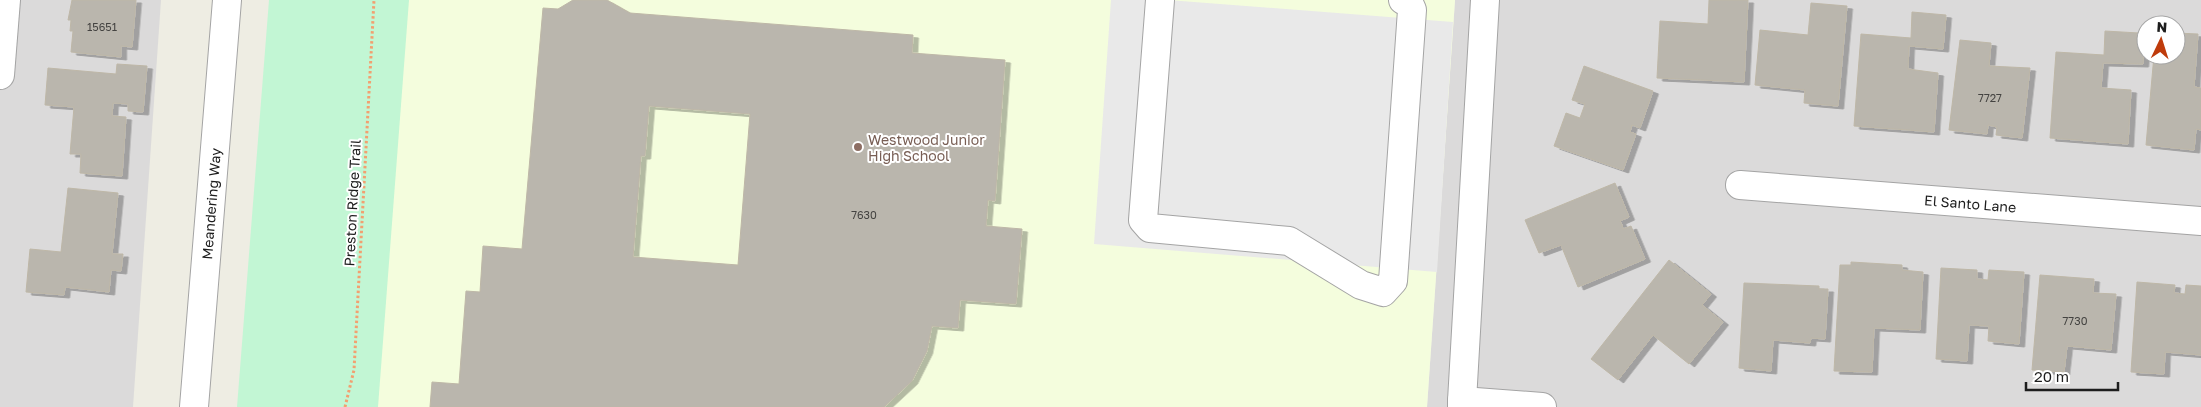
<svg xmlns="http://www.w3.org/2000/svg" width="2201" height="407" font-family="'Golos Text',sans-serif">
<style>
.residential{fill:#dbdada;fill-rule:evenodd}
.education{fill:#f4fddd}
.park{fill:#c2f6d4}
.parking{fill:#e9e9e9}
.building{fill:#bab6ad;stroke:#beb7a7;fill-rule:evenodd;filter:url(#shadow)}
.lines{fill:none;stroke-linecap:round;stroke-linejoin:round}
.minor-casing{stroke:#a4a4a4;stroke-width:30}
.path{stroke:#f2a070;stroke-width:3;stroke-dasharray:2.5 2.5;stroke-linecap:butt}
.minor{stroke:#fff;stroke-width:28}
.education-dot{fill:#8d6e63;stroke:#fff;stroke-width:2}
.labels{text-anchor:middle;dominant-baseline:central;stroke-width:4;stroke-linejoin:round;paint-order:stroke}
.number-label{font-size:11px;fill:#444341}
.education-label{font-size:14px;fill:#785e54;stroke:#fff;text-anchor:start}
.street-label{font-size:14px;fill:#1d1d1d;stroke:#fff}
</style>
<defs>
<filter id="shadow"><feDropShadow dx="5.5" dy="3" stdDeviation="0" flood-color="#0004"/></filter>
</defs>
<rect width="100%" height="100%" fill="#eeede3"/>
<g class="residential">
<path d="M0 0H161L133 407H0Z"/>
<path d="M1455 0H2201V407H1427ZM2146 25H2176V55H2146Z"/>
</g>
<path class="education" d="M285 0H1455L1427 407H248Z"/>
<path class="park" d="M269 0H409L378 407H237Z"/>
<path class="parking" d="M1111 0H1168L1453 22 1437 272 1094 244Z"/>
<g class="building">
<path d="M72 0H136L132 47 121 46V57L71 52 73 31H70L71 20H68Z"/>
<path d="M573 0H607L630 13 913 35 912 53 1005 60 995 201 988 200 986 226 1022 229 1016 304 960 300 958 328 932 326 927 351 912 381 884 407H430L432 382 459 384 466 291 480 292 483 246 522 249 543 8 558 9ZM649 106 750 114 738 265 633 257 641 156H645Z"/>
<path d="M1709 0H1748L1744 82 1657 78 1660 21 1708 24Z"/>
<path d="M1811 3 1847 6 1838 106 1804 103 1805 90 1755 85 1760 30 1808 35Z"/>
<path d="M1912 12 1946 15 1943 49 1909 46 1908 69 1938 73 1934 132 1854 126 1861 34 1911 38Z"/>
<path d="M2105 31 2139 33 2145 36 2143 64 2103 63 2101 88 2131 90 2128 144 2050 138 2056 52 2104 55Z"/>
<path d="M2176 33 2198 34 2194 87 2201 88V130L2196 129 2194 150 2146 145 2154 55H2176Z"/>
<path d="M1960 40 1991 43 1989 66 2030 68 2022 138 1996 135 1997 127 1988 125 1987 134 1949 130Z"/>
<path d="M117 64 147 66 143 112 128 111V104L113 103 112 116 126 117 122 176 80 173 81 154H70L74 107 45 105 48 68 116 74Z"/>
<path d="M1584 66 1653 91 1640 128 1632 125 1630 132 1636 134 1623 170 1554 146 1566 113 1580 118 1585 104 1572 100Z"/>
<path d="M1615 183 1629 217 1620 221 1622 225 1623 229 1631 226 1645 259 1578 287 1561 245 1539 253 1525 220Z"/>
<path d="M68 188 118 193 112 254H123L121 271 111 270 109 292 65 287 64 295 26 292 30 249 61 252Z"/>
<path d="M1669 260 1711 294 1702 305 1723 322 1689 364 1653 335 1618 380 1591 359Z"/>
<path d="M1851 262 1902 265V270L1923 272 1920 330 1874 328 1872 372 1834 371 1840 265H1851Z"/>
<path d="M1941 268 1977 270V279L1988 280 1989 270 2024 272 2019 344 1988 341 1989 326 1969 325 1967 361 1936 359Z"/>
<path d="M2040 275 2094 279 2093 293 2116 294 2111 350 2067 346 2064 372 2032 370Z"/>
<path d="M2137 282 2175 285 2174 293 2185 294 2186 285 2201 286V355L2165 352 2164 374 2131 372Z"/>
<path d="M1744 283 1819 286V289H1828L1825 339 1811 338 1810 343 1773 340 1771 371 1739 368Z"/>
</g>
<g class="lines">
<defs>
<g id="minor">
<path d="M1160 0 1143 220 1150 228 1289 241 1361 285 1383 292 1393 281 1412 10 1409 3 1403 0"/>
<path d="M0 75 6 0"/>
<path id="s1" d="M1740 185 2201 221"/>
<path d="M1462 401 1485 0"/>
<path id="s2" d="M194 407 227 0"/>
<path d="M1462 407V401L1542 407"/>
</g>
</defs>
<use href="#minor" class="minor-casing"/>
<path class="path" d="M345 407 354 370 374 0"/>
<use href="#minor" class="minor"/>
</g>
<circle class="education-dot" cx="858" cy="147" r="5"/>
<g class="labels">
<g class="number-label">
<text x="102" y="26">15651</text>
<text x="1990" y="97">7727</text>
<text x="864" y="214">7630</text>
<text x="2075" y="320">7730</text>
</g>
<g class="education-label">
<text x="868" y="139">Westwood Junior<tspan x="868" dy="16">High School</tspan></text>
</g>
<g class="street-label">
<text transform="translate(352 203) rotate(-87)">Preston Ridge Trail</text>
<text stroke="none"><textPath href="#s1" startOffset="231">El Santo Lane</textPath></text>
<text stroke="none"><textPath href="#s2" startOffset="204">Meandering Way</textPath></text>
</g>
</g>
<g transform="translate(2161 40) rotate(4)"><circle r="24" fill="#ffffff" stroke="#a5a5a5"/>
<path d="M0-4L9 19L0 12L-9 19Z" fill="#bf3b0b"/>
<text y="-8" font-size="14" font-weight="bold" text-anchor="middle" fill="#1d1d1d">N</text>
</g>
<path d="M2026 382v8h92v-8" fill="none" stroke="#1d1d1d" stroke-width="2.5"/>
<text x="2034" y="382" font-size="15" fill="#1d1d1d" stroke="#ffffff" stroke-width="4" paint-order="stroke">20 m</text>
</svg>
